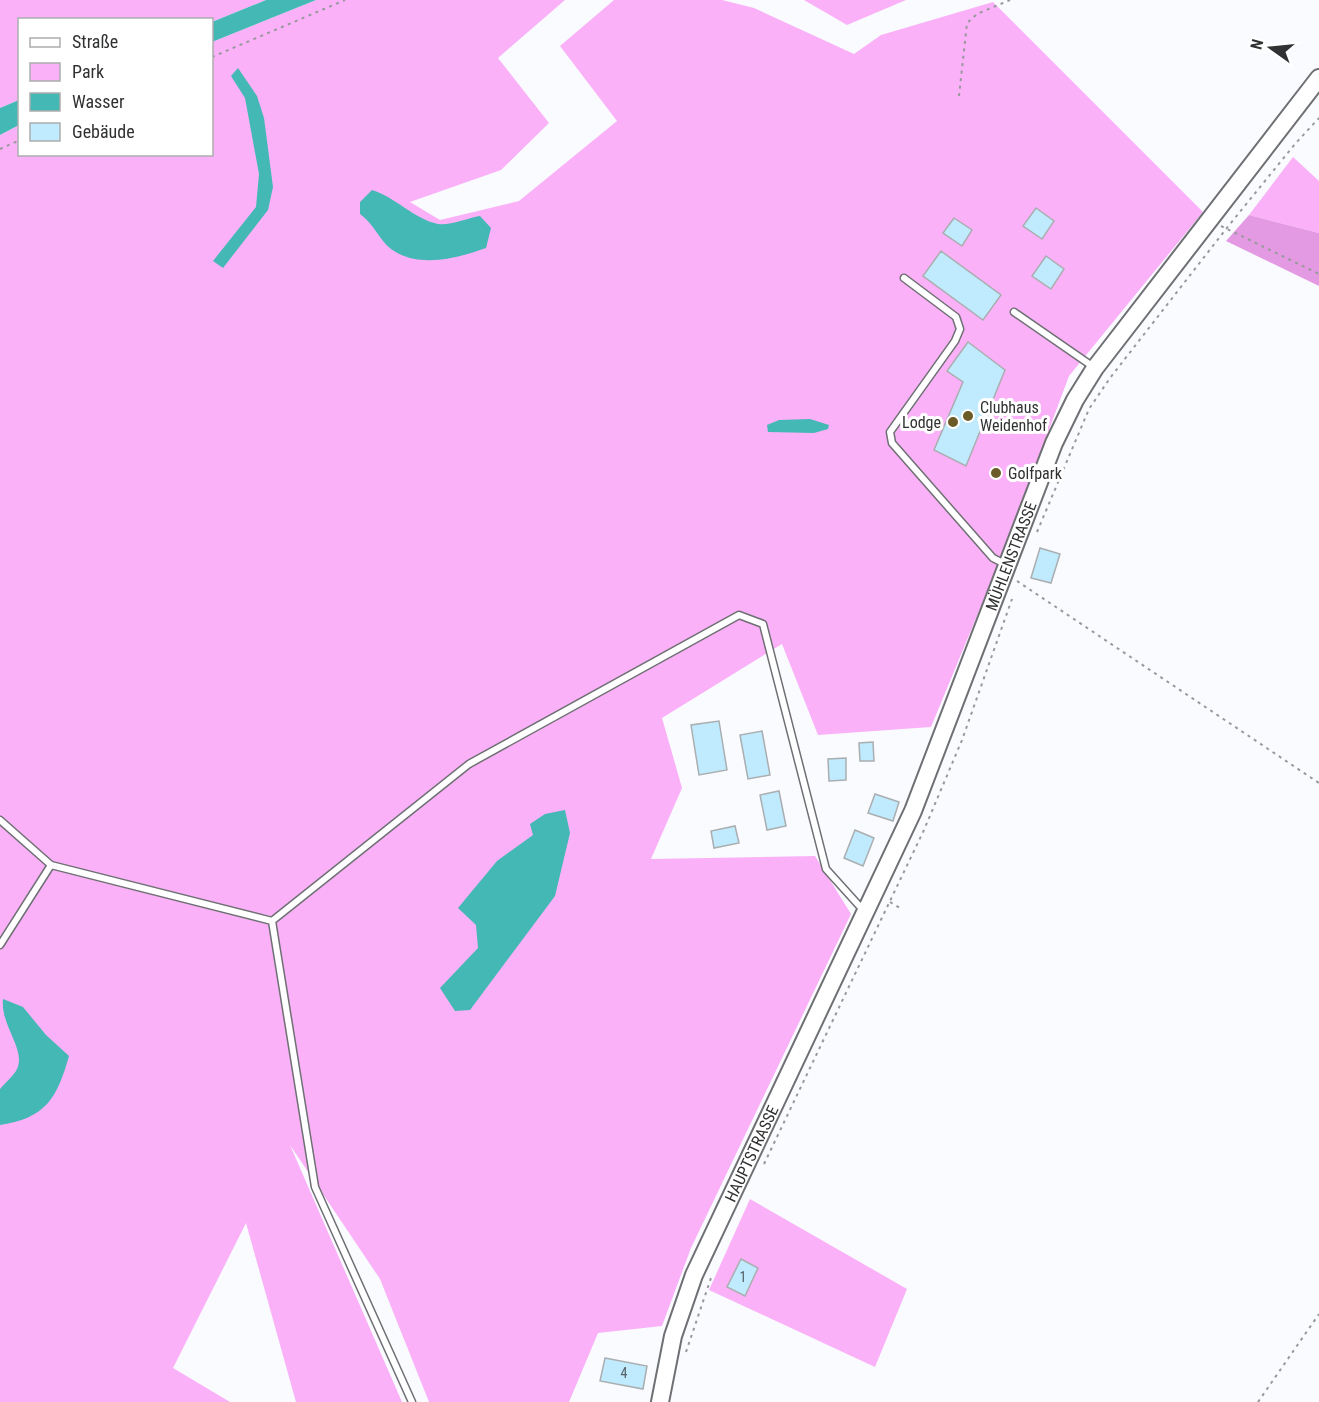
<svg xmlns="http://www.w3.org/2000/svg" width="1319" height="1402" font-family="'Roboto Condensed',sans-serif">
<style>
.green{fill:#fab1f8}
.forest{fill:#e49ae3}
.water{fill:#43b8b5}
.building{fill:#c0ebfe;stroke:#aaaeb0;stroke-width:1.5}
.lines{fill:none;stroke-linecap:round;stroke-linejoin:round}
.service-casing{stroke:#6e7073;stroke-width:9}
.secondary-casing{stroke:#6e7073;stroke-width:20}
.path{stroke:#98999c;stroke-width:2;stroke-dasharray:3 4.5;stroke-linecap:butt}
.service{stroke:#fff;stroke-width:6}
.secondary{stroke:#fff;stroke-width:16}
.poi-dot{fill:#6b5b28;stroke:#fff;stroke-width:2}
.labels{text-anchor:middle;dominant-baseline:central;stroke-width:6;stroke-linejoin:round;paint-order:stroke}
.number-label{font-size:14px;fill:#546065}
.poi-label{font-size:16px;fill:#303132;stroke:#fff;text-anchor:start}
.street-label{font-size:16px;fill:#303132;stroke:#fff}
</style>
<rect width="100%" height="100%" fill="#f9fbff"/>
<g class="green">
<path d="M0 0H266L212 22V20H20L19 100 0 108Z"/>
<path d="M316 0H565L498 58 549 123 501 170 410 202 440 220 519 201 617 121 560 46 614 0H722L754 8 854 54 881 35 993 2 1203 212 1069 376 1003 553 931 727 818 735 782 644 662 718 682 788 651 859 815 856 851 914 691 1248 662 1326 598 1333 569 1402H429L380 1279 290 1145 402 1402H296L246 1223 173 1368 230 1402H0V135L19 125 20 154H212V42Z"/>
<path d="M804 0H906L847 25Z"/>
<path d="M1293 157 1319 181V233L1249 215Z"/>
<path d="M750 1199 907 1289 875 1367 709 1290Z"/>
</g>
<path class="forest" d="M1249 215 1319 233V286L1226 241Z"/>
<g class="water">
<path d="M266 0H316L212 42V22Z"/>
<path d="M238 68 257 96 264 118 273 187 268 210 223 268 213 261 256 207 259 174 245 98 231 76Z"/>
<path d="M19 100V125L0 135V108Z"/>
<path d="M372 190C395 197 414 219 438 224 449 226 468 218 480 216L491 228 486 248C458 258 418 269 391 249 380 241 374 224 360 214V202Z"/>
<path d="M810 419 829 425 828 429 814 433 768 432 767 425 779 420Z"/>
<path d="M565 810 570 833 555 896 470 1010 455 1011 440 988 478 948 476 925 458 908 497 861 533 835 530 824 545 814Z"/>
<path d="M3 999 23 1007 46 1035 69 1056C57 1098 46 1118 0 1125V1089C5 1083 12 1077 16 1071 28 1051 0 1026 3 999Z"/>
</g>
<g class="building">
<path d="M1036 208 1054 221 1042 239 1023 226Z"/>
<path d="M954 218 972 230 962 246 943 233Z"/>
<path d="M941 251 1001 295 983 320 923 276Z"/>
<path d="M1046 256 1064 269 1051 289 1032 276Z"/>
<path d="M968 342 1005 370 966 466 934 450 963 382 947 371Z"/>
<path d="M1040 548 1060 554 1051 583 1031 578Z"/>
<path d="M719 721 727 770 699 775 691 725Z"/>
<path d="M762 731 770 775 748 779 740 735Z"/>
<path d="M873 742 874 761H860L859 743Z"/>
<path d="M846 758V780L829 781 828 759Z"/>
<path d="M779 791 786 826 767 830 760 795Z"/>
<path d="M875 794 899 802 893 821 868 813Z"/>
<path d="M735 826 739 843 714 848 711 831Z"/>
<path d="M855 830 874 838 863 866 844 858Z"/>
<path d="M741 1259 758 1268 745 1296 727 1287Z"/>
<path d="M605 1358 647 1366 643 1389 600 1381Z"/>
</g>
<g class="lines">
<defs>
<g id="service">
<path d="M904 278 956 317 960 329 955 341 890 432 892 443 993 558 1007 565"/>
<path d="M1014 312 1095 368"/>
<path d="M0 820 51 865 272 921 315 1187 412 1402"/>
<path d="M272 921 469 764 739 615 763 624 826 869 863 910"/>
<path d="M0 945 51 865"/>
</g>
<g id="secondary">
<path id="s1" d="M660 1402 673 1336 694 1275 913 811 1054 443 1075 400 1095 368 1319 78"/>
</g>
</defs>
<use href="#service" class="service-casing"/>
<use href="#secondary" class="secondary-casing"/>
<g class="path">
<path d="M212 57 345 0"/>
<path d="M959 96 967 23 977 14 1010 0"/>
<path d="M0 149 20 140"/>
<path d="M1221 226 1319 274"/>
<path d="M1037 532 1089 409 1110 378 1226 229 1295 144 1319 118"/>
<path d="M1017 581 1319 783"/>
<path d="M890 902 900 908"/>
<path d="M764 1164 924 830 962 740 1012 599"/>
<path d="M686 1352 712 1275"/>
<path d="M1258 1402 1319 1314"/>
</g>
<use href="#service" class="service"/>
<use href="#secondary" class="secondary"/>
</g>
<g class="poi-dot">
<circle cx="968" cy="416" r="6"/>
<circle cx="953" cy="422" r="6"/>
<circle cx="996" cy="473" r="6"/>
</g>
<g class="labels">
<g class="number-label">
<text x="743" y="1277">1</text>
<text x="624" y="1373">4</text>
</g>
<g class="poi-label">
<text x="980" y="407">Clubhaus<tspan x="980" dy="18">Weidenhof</tspan></text>
<text x="941" y="422" text-anchor="end">Lodge</text>
<text x="1008" y="473">Golfpark</text>
</g>
<g class="street-label">
<text stroke="none"><textPath href="#s1" startOffset="918">MÜHLENSTRASSE</textPath></text>
<text stroke="none"><textPath href="#s1" startOffset="266">HAUPTSTRASSE</textPath></text>
</g>
</g>
<rect x="18" y="18" width="195" height="138" fill="#ffffff" stroke="#acadad" stroke-width="1.5"/>
<rect x="30" y="38" width="30" height="9" fill="#ffffff" stroke="#acadad" stroke-width="1.5"/>
<text x="72" y="48" font-size="18" fill="#303132">Straße</text>
<rect x="30" y="63" width="30" height="18" fill="#fab1f8" stroke="#acadad" stroke-width="1.5"/>
<text x="72" y="78" font-size="18" fill="#303132">Park</text>
<rect x="30" y="93" width="30" height="18" fill="#43b8b5" stroke="#acadad" stroke-width="1.5"/>
<text x="72" y="108" font-size="18" fill="#303132">Wasser</text>
<rect x="30" y="123" width="30" height="18" fill="#c0ebfe" stroke="#acadad" stroke-width="1.5"/>
<text x="72" y="138" font-size="18" fill="#303132">Gebäude</text>
<g transform="translate(1271 48) rotate(285)" stroke="#ffffff" stroke-width="4.5" paint-order="stroke">
<path d="M0-4.5L10 22L0 15L-10 22Z" fill="#303132"/>
<text y="-9" font-size="16" font-weight="bold" text-anchor="middle" fill="#303132">N</text>
</g>
</svg>
